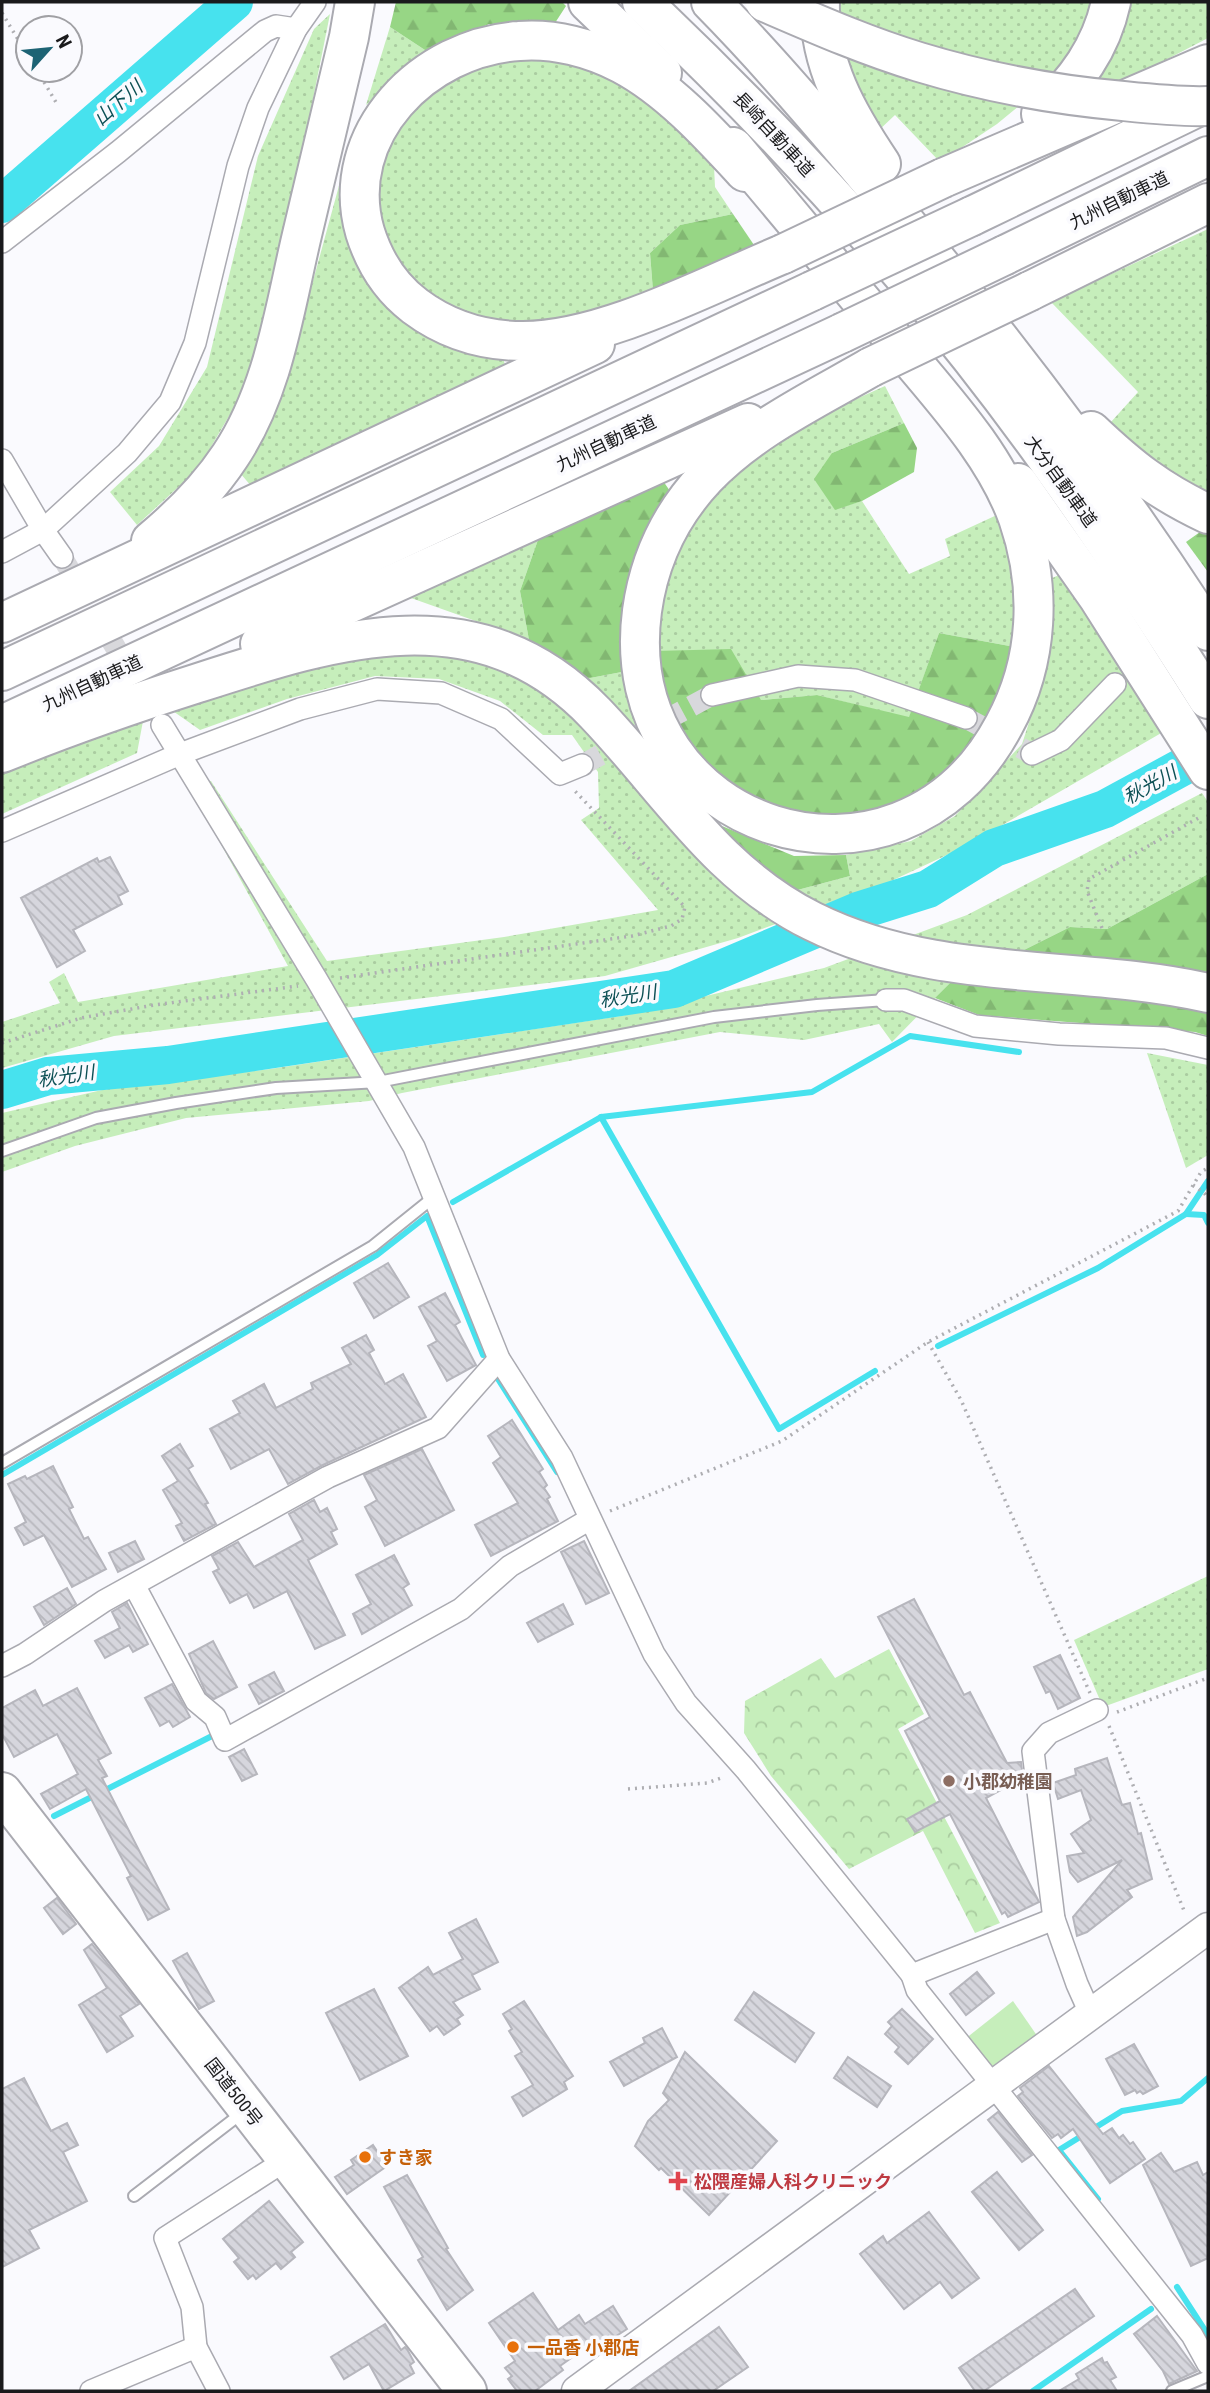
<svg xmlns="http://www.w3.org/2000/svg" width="1210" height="2393" font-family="'Roboto Condensed','Noto Sans JP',sans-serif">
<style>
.grass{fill:url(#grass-dots)}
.forest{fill:url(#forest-firs)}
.park{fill:url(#park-crowns)}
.garden{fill:#c6eebb}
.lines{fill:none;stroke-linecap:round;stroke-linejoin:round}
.stream{stroke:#47e2ee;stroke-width:6}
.river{stroke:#47e2ee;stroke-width:38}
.building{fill:url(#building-back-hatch);stroke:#b6b6bd;stroke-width:2}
.street-tunnel{stroke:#d8d8dc;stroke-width:21;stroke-dasharray:21 10;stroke-linecap:butt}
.lane-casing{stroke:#aaaab1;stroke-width:14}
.street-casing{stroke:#aaaab1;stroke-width:24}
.secondary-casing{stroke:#aaaab1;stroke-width:33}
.highway-casing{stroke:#aaaab1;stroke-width:42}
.path{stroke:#aeaeb2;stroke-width:3.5;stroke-dasharray:2 5;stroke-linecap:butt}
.lane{stroke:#fff;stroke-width:10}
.street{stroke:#fff;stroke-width:21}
.secondary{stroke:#fff;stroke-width:30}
.highway{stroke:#fff;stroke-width:38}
.highway-bridge-casing{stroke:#aaaab1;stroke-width:42;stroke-linecap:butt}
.highway-bridge{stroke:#fff;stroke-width:38}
.education-dot{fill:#8d6e63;stroke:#fafafe;stroke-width:2.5}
.food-dot{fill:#e8710a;stroke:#fafafe;stroke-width:2.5}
.health-dot{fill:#e0444e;stroke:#fafafe;stroke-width:2.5}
.labels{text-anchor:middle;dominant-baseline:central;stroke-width:7;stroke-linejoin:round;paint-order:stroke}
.street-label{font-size:18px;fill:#1a1a1c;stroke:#fafafe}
.education-label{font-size:18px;font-weight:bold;fill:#785e54;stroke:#fafafe;text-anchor:start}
.food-label{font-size:18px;font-weight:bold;fill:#c56008;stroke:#fafafe;text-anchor:start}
.health-label{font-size:18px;font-weight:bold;fill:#be3a42;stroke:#fafafe;text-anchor:start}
.water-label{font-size:19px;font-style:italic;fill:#0d5055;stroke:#fafafe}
</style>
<defs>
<pattern id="grass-dots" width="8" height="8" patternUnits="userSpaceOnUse" patternTransform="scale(1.75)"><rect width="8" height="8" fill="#c6eebb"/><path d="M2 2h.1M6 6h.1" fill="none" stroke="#aacca0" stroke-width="1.8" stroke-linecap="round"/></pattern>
<pattern id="forest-firs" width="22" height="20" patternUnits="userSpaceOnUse" patternTransform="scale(1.75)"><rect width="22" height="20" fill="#97d685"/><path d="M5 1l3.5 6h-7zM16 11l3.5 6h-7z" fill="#82b772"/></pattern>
<pattern id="park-crowns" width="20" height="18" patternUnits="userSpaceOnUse" patternTransform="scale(1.75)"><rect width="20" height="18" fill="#c6eebb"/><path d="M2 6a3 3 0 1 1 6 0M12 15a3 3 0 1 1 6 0" fill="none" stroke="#aacca0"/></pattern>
<pattern id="building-back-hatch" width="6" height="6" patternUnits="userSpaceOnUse" patternTransform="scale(1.75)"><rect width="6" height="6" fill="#d6d6dd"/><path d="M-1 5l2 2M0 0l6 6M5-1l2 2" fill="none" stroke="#b7b7bd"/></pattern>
</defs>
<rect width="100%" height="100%" fill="#fafafe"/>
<g class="grass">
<path d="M836 2H1091L1090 20 1065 68 997 124 940 162 895 115 877 132 843 62Z"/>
<path d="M1129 2H1208V38L1071 109Z"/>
<path d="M330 14 282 254 242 394 198 469 137 525 110 492 159 446 207 367 258 156 314 29Z"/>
<path d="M390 27 428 52 366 105Z"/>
<path d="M561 58 635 89 714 166 715 187 733 214 680 225 650 253 653 291 564 319 496 324 440 306 404 273 379 236 373 200 381 155 404 115 445 78 496 63Z"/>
<path d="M343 171 352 253 381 301 440 341 502 355 506 368 252 487 240 473 286 380Z"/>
<path d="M1208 229V489L1207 491 1154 462 1111 422 1138 392 1051 302Z"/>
<path d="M885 386 904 423 832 453 835 509 862 501 909 574 950 556 945 539 999 514 1016 567 1015 647 939 633 909 718 817 695 761 700 655 651 661 592 684 531 732 475 792 428Z"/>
<path d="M539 537 520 591 529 640 411 598Z"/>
<path d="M1059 575 1163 732 966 846 889 882 738 938 605 976 114 1036 2 1068V1022L60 1003 49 982 64 973 78 1002 288 966 185 779 211 781 327 961 504 937 658 910 581 820 599 808 598 772 572 735H543L500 701 439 679 375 676 287 699 200 730 170 709 323 659 457 650 521 675 584 718 620 766 693 855 741 893 790 892 850 876 846 855 911 841 955 816 1022 744 1050 658V579Z"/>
<path d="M627 671 652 756 585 679Z"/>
<path d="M143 721 137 753 2 814V771Z"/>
<path d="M1202 793 1208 802V874L1107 929 1070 927 1014 955 952 981 892 1042 879 1024 804 1040 720 1032 402 1093 369 1101 186 1118 75 1146 2 1172V1113L102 1090 270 1069 621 1016 824 968 967 915Z"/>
<path d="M1147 1053 1208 1065V1155L1186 1168Z"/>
<path d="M1208 1576V1669L1103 1707 1074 1640Z"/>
</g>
<g class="forest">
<path d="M396 2H562L566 6 555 23 489 24 428 52 390 27Z"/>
<path d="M733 214 754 245 653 291 650 253 680 225Z"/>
<path d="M904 423 917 448 914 472 862 501 835 510 814 479 832 453Z"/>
<path d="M661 478 670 491 636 551 624 617 627 671 585 679 529 640 520 591 539 537Z"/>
<path d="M1207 527H1208V572L1186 542Z"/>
<path d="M939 633 1015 647 996 711 948 772 888 809 829 819 776 807 726 785 692 746 666 703 655 651 731 649 761 700 817 695 909 717Z"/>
<path d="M722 826 794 856 846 855 850 876 790 892 739 857Z"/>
<path d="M1208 874V975L1014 955 1070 927 1107 929Z"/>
<path d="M952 981 1208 1007V1036L1195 1032 979 1015 935 998Z"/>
</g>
<path class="park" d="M889 1649 924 1714 898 1729 1000 1923 975 1933 923 1831 849 1869 771 1776 744 1733 745 1701 821 1658 835 1678Z"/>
<path class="garden" d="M1013 2001 1038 2037 997 2067 982 2063 965 2039Z"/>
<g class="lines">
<g class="stream">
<path d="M601 1117 812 1092 910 1036 1019 1052"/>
<path d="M453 1202 601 1117 779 1429 875 1371"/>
<path d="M1186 1214 1204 1215 1208 1223"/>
<path d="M938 1346 1098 1268 1186 1214 1208 1181"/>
<path d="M498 1379 557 1472"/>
<path d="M2 1475 377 1255 427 1216 483 1355"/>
<path d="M54 1816 212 1736"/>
<path d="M1098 2199 1059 2150 1122 2111 1181 2101 1208 2078"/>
<path d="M1177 2287 1208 2335"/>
<path d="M1033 2391 1151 2309"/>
</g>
<g class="river">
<path d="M2 204 234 2"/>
<path d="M2 1090 48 1076 168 1065 674 989 858 911 928 889 994 848 1105 809 1208 753"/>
</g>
</g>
<g class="building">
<path d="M110 857 128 891 118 896 122 904 73 930 85 951 57 967 21 898 97 858 99 862Z"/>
<path d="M388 1263 409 1297 374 1318 354 1283Z"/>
<path d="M445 1293 460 1322 455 1325 476 1365 447 1381 428 1346 437 1341 419 1307Z"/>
<path d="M366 1335 374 1350 369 1353 385 1384 403 1374 426 1417 323 1465 288 1484 269 1449 231 1469 210 1429 240 1413 233 1401 264 1384 276 1408 313 1389 311 1383 351 1364 342 1348Z"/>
<path d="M512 1420 543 1469 539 1472 547 1485 544 1488 550 1497 547 1499 558 1521 491 1556 475 1525 518 1503 493 1463 501 1457 488 1436Z"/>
<path d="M180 1444 193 1466 188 1469 208 1503 205 1504 216 1524 184 1541 176 1526 182 1523 163 1490 178 1481 162 1456Z"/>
<path d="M422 1449 454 1510 385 1546 365 1507 377 1500 364 1475Z"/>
<path d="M53 1466 73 1507 69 1509 84 1539 88 1537 106 1569 72 1587 44 1535 24 1545 15 1528 26 1522 8 1484 25 1476 27 1479Z"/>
<path d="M314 1500 320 1512 327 1508 337 1529 331 1532 337 1544 308 1560 345 1635 315 1649 287 1591 254 1608 247 1594 230 1603 213 1572 219 1569 212 1556 238 1542 254 1567 303 1540 289 1514Z"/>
<path d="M135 1541 144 1559 118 1572 109 1553Z"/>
<path d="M584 1541 609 1593 586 1604 561 1552Z"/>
<path d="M394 1555 409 1584 403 1588 412 1605 362 1634 353 1614 371 1604 356 1575Z"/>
<path d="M67 1588 76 1604 44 1625 34 1607Z"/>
<path d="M914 1599 964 1695 970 1692 1007 1763 1021 1762 1023 1778 986 1798 1038 1900 1039 1902 1008 1917 1005 1912 1002 1914 950 1814 915 1832 907 1819 940 1801 905 1731 930 1717 878 1617Z"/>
<path d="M127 1603 148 1644 133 1652 129 1645 105 1658 95 1641 120 1628 112 1612Z"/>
<path d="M563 1604 573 1624 538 1642 527 1623Z"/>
<path d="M213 1641 237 1687 214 1699 206 1693 189 1654Z"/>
<path d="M1060 1655 1080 1698 1058 1709 1050 1691 1046 1693 1034 1667Z"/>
<path d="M274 1672 284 1691 259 1704 249 1685Z"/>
<path d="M172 1684 190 1717 173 1727 169 1721 160 1726 145 1698Z"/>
<path d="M77 1688 111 1753 98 1760 107 1776 102 1778 169 1909 148 1920 127 1878 131 1876 86 1789 50 1809 41 1794 78 1774 57 1734 14 1757 2 1734V1708L35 1690 43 1706Z"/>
<path d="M244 1749 257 1774 242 1781 229 1757Z"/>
<path d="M1107 1758 1122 1805 1130 1803 1138 1834 1141 1833 1152 1879 1127 1890 1132 1897 1087 1932 1077 1936 1073 1917 1122 1860 1078 1882 1070 1872 1067 1856 1084 1853 1071 1834 1091 1820 1081 1790 1058 1799 1053 1783 1076 1775 1075 1769Z"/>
<path d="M57 1898 76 1924 63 1934 44 1908Z"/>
<path d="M476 1919 498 1962 472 1975 480 1989 453 2002 463 2015 457 2019 460 2024 444 2035 437 2026 430 2031 399 1988 428 1967 433 1975 463 1959 449 1933Z"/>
<path d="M92 1944 139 2004 120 2016 133 2036 107 2052 79 2005 107 1988 84 1950Z"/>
<path d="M187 1953 214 2001 199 2009 173 1961Z"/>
<path d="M977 1972 994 1993 966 2015 950 1994Z"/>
<path d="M374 1989 408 2056 360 2080 326 2013Z"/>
<path d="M754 1992 814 2033 795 2062 735 2020Z"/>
<path d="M524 2001 573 2076 564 2082 567 2089 523 2116 512 2097 533 2085 515 2056 522 2052 509 2031 512 2029 503 2014Z"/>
<path d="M902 2009 933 2039 908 2064 895 2052 899 2047 885 2034 892 2026 888 2022Z"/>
<path d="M662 2028 677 2057 624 2086 610 2062 645 2043 643 2038Z"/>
<path d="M1134 2044 1158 2086 1143 2094 1140 2091 1137 2093 1135 2090 1125 2095 1106 2059Z"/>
<path d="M685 2052 777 2141 709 2215 661 2168 659 2170 635 2146 648 2121 669 2100 663 2093Z"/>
<path d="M848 2057 891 2086 877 2107 834 2078Z"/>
<path d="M1049 2066 1103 2134 1112 2128 1119 2138 1123 2135 1130 2144 1133 2142 1145 2159 1110 2183 1073 2129 1061 2138 1058 2134 1052 2138 1018 2096 1023 2092 1020 2088Z"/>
<path d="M24 2078 51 2131 67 2123 78 2145 63 2152 87 2201 29 2230 39 2248 2 2267V2089Z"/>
<path d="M998 2112 1032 2155 1022 2162 988 2120Z"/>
<path d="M373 2145 387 2166 347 2194 335 2177 354 2165 351 2160Z"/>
<path d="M1161 2153 1174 2172 1197 2162 1203 2175 1208 2172V2258L1191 2266 1143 2165Z"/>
<path d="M997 2172 1043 2230 1019 2250 972 2192Z"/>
<path d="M407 2175 448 2248 446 2249 473 2290 447 2310 418 2260 423 2257 384 2187Z"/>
<path d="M269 2201 303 2242 291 2252 295 2257 281 2269 276 2263 256 2279 253 2275 248 2279 234 2262 239 2258 223 2239Z"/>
<path d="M929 2212 979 2278 952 2298 940 2282 904 2309 860 2254 883 2236 887 2243Z"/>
<path d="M1075 2289 1094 2316 984 2391H975L959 2368Z"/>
<path d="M533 2293 558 2330 579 2315 585 2324 613 2306 627 2329 610 2340 608 2336 599 2342 598 2339 560 2366 563 2370 535 2391H517L508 2379 512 2376 505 2368 515 2361 489 2323Z"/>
<path d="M1157 2316 1197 2371 1169 2384 1163 2371 1134 2334Z"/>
<path d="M385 2324 401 2350 405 2347 407 2349 414 2362 410 2365 414 2373 384 2391 369 2364 344 2379 331 2357Z"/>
<path d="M719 2327 748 2367 713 2391H629Z"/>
<path d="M1102 2358 1104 2363 1107 2362 1116 2377 1110 2380 1117 2391H1059L1079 2379 1076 2374Z"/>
</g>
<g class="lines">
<g class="street-tunnel">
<path d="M62 557 130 672"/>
<path d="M966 718 1032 754"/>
<path d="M582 765 712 695"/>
</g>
<defs>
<g id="lane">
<path d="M2 1151 96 1118 176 1103 276 1088 378 1082 714 1017 817 1005 886 1000"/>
<path d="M2 1463 373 1246 434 1197"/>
<path d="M134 2196 242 2113"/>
<path d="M1172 2391 1208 2376"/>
</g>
<g id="street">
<path d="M2 242 118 152 265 31 276 26 296 29"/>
<path d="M2 460 43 530 62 557"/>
<path d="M2 552 43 530 127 453 170 402 195 343 238 166 258 108 296 29 315 2"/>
<path d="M712 695 798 676 855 680 966 718"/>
<path d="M162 725 317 980 414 1147 499 1359 562 1458 654 1654 686 1703 746 1770 912 1975 1054 1919 1077 1984 1090 2013"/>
<path d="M1032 754 1061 740 1115 684"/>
<path d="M2 831 180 754 300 709 377 689 441 693 501 719 560 774 582 765"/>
<path d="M886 1000H904L975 1026 1059 1034 1166 1038 1208 1048"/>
<path d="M134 1585 196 1701 215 1717 225 1740 461 1609 510 1566 590 1519"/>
<path d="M2 1666 25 1654 104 1601 328 1477 438 1428 499 1359"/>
<path d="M1054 1919 1033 1751 1049 1733 1097 1710"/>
<path d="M912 1975 917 1990 1192 2335 1208 2364"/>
<path d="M91 2391 196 2347"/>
<path d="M219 2391 196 2347 192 2307 165 2238 286 2160"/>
</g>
<path id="secondary" d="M577 2391 1208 1928"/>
<g id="highway">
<path d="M588 2 662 73"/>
<path d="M642 2C736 91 825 184 909 282 1020 412 1117 555 1208 699"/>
<path d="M711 2C772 64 828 131 884 197 1000 335 1110 478 1208 631"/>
<path d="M820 2C818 63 848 115 881 164"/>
<path d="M1041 114C1076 82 1101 48 1111 2"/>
<path d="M733 147C789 214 845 281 901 348 944 400 995 454 1018 518 1042 587 1039 661 1004 725 899 923 613 831 642 611 649 560 671 514 706 477 752 429 814 400 871 367"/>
<path d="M745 172C709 133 669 89 622 64 591 48 554 38 519 41 424 47 337 134 365 232 374 261 390 287 415 306 447 330 482 341 523 341 604 341 708 285 783 254"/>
<path d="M943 178 1208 64"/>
<path d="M972 216 1208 102"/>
<path d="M1005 255 1208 156"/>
<path d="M1030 291 1208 203"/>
<path d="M1091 431C1130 468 1159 491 1208 514"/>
<path d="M1018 483 1098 597 1208 770"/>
<path d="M151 541C181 516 209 488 230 456 273 392 284 312 301 239 317 172 333 104 349 37L355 2"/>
<path d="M2 623 595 344"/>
<path d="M260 644 748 423"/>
<path d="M2 671 812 291"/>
<path d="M2 725 842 333"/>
<path d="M2 753C66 727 132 704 198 683 337 638 479 592 595 713 666 787 717 874 812 921 936 983 1077 964 1208 993"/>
<path d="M2 1792 467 2391"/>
</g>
</defs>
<use href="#lane" class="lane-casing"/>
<use href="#street" class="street-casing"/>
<use href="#secondary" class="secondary-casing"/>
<use href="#highway" class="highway-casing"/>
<g class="path">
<path d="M2 13 28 56"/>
<path d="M37 70 57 104"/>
<path d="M1102 928 1087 891 1089 879 1202 816"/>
<path d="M340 978 632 936 671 926 682 919 685 907 573 789"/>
<path d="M2 1043 81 1018 154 1005 298 986"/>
<path d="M1193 1185 1205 1194 1208 1199"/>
<path d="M928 1342 961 1400 1090 1693"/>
<path d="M610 1511 782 1441 928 1342 1178 1211 1201 1172 1208 1168"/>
<path d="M1117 1712 1208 1678"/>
<path d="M1109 1726 1185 1913"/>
<path d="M628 1789 707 1783 724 1777"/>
</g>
<use href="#lane" class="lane"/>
<use href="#street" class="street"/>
<use href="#secondary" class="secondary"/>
<use href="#highway" class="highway"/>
<defs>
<g id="highway-bridge">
<path d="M765 2C816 24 866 46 919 62 985 82 1055 95 1123 101 1152 104 1180 107 1208 106"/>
<path d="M783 254 943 178"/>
<path d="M812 291 972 216"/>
<path d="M842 333 1005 255"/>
<path d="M871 367 1030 291"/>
</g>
</defs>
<use href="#highway-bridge" class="highway-bridge-casing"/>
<use href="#highway-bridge" class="highway-bridge"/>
</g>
<circle class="education-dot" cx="949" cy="1781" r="7"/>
<g class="food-dot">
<circle cx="365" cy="2157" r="7"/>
<circle cx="513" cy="2347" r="7"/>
</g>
<path class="health-dot" d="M674.5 2170.5h7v7h7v7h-7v7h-7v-7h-7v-7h7z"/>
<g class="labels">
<g class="street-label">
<text transform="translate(774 134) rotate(47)">長崎自動車道</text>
<text transform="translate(1119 200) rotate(-26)">九州自動車道</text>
<text transform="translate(606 443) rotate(-25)">九州自動車道</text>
<text transform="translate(1061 481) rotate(54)">大分自動車道</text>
<text transform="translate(92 683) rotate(-25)">九州自動車道</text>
<text transform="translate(234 2092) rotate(52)">国道500号</text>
</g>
<g class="education-label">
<text x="963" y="1781">小郡幼稚園</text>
</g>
<g class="food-label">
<text x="379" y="2157">すき家</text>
<text x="527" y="2347">一品香 小郡店</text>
</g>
<g class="health-label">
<text x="694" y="2181">松隈産婦人科クリニック</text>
</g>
<g class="water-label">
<text transform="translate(118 103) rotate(-41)">山下川</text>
<text transform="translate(1150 785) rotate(-29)">秋光川</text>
<text transform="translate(628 996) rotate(-9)">秋光川</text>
<text transform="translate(66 1076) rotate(-8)">秋光川</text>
</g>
</g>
<rect width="1210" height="2393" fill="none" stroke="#1a1a1c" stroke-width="7"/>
<g transform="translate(49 49) rotate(63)"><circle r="33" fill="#fafafe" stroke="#a0a0a4" stroke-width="2"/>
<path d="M0-5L12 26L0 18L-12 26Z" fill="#1d6374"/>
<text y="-10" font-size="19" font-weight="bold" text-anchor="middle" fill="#1a1a1c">N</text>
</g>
</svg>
